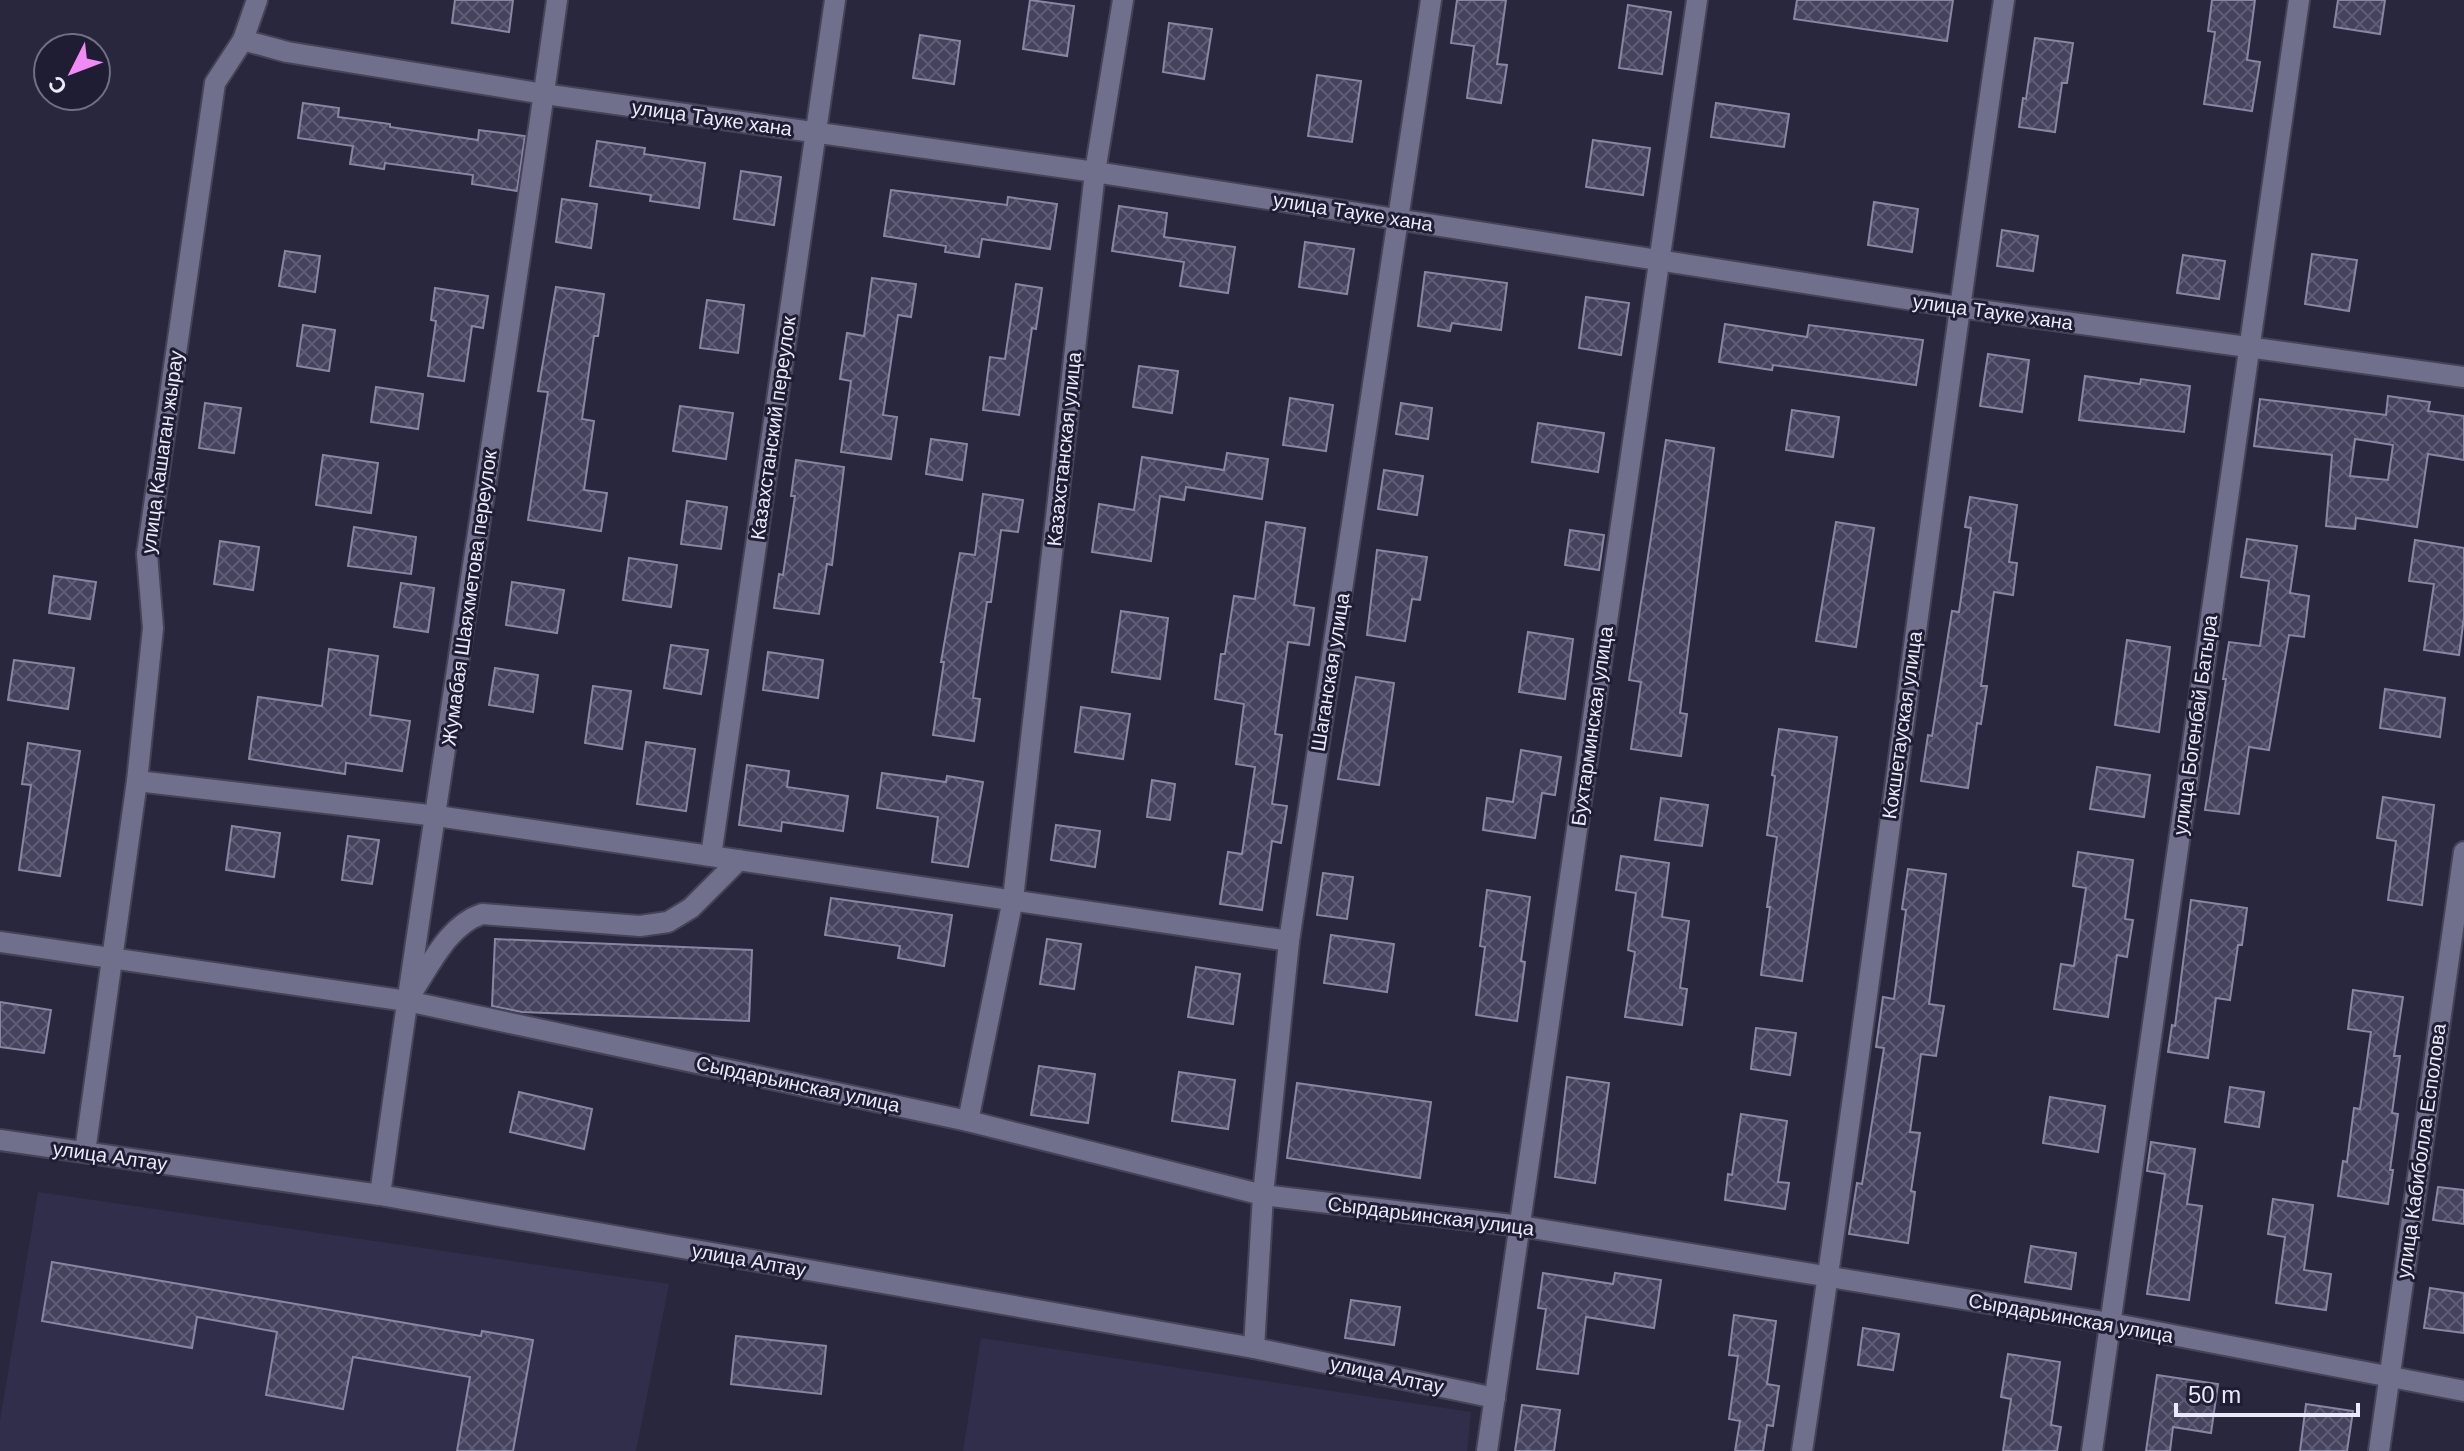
<svg xmlns="http://www.w3.org/2000/svg" width="2464" height="1451" font-family="Helvetica,sans-serif">
<style>
.built{fill:#312e4c}
.building{fill:url(#building-cross-hatch);stroke:#8887a3;stroke-width:2;fill-rule:evenodd}
.lines{fill:none;stroke-linecap:round;stroke-linejoin:round}
.street-casing{stroke:#464358;stroke-width:24}
.street{stroke:#71708c;stroke-width:20}
.labels{text-anchor:middle;dominant-baseline:central;stroke-width:6;stroke-linejoin:round;paint-order:stroke}
.street-label{font-size:20px;fill:#e9e9f9;stroke:#1f1d34}
</style>
<defs>
<pattern id="building-cross-hatch" width="8" height="8" patternUnits="userSpaceOnUse" patternTransform="scale(2)"><rect width="8" height="8" fill="#44425c"/><path d="M0 0l8 8M0 8l8-8" fill="none" stroke="#5f5d74"/></pattern>
</defs>
<rect width="100%" height="100%" fill="#29273e"/>
<g class="built">
<path d="M38 1192 669 1284 636 1451H0V1421Z"/>
<path d="M981 1338 1471 1412 1467 1451H963Z"/>
</g>
<g class="building">
<path d="M455 0H513L509 32 452 23Z"/>
<path d="M1030 0 1074 6 1067 56 1023 49Z"/>
<path d="M1457 0H1506L1497 64 1507 65 1501 103 1467 98 1474 46 1451 43Z"/>
<path d="M1797 0H1953L1947 41 1794 19Z"/>
<path d="M2212 0H2255L2247 60 2260 62 2252 111 2204 104 2215 32 2208 31Z"/>
<path d="M2338 0H2385L2380 34 2334 27Z"/>
<path d="M1628 5 1671 12 1662 74 1619 68Z"/>
<path d="M1169 23 1212 29 1204 79 1163 72Z"/>
<path d="M920 35 960 41 954 84 913 78Z"/>
<path d="M2035 38 2073 43 2067 83H2062L2055 132 2019 127 2023 98 2026 99Z"/>
<path d="M1317 75 1361 81 1352 142 1308 136Z"/>
<path d="M303 103 339 108 338 117 390 124V127L478 140 479 130 525 136 517 191 472 184 473 175 385 163 384 169 350 164 353 146 298 138Z"/>
<path d="M1716 103 1789 114 1784 147 1711 137Z"/>
<path d="M1593 140 1650 148 1643 195 1586 187Z"/>
<path d="M597 141 645 148 644 154 705 163 699 208 650 201 651 195 590 186Z"/>
<path d="M741 171 781 177 774 225 734 219Z"/>
<path d="M891 190 1007 205 1008 197 1057 204 1050 249 982 239 979 257 945 252 946 246 884 236Z"/>
<path d="M562 199 597 204 591 248 556 242Z"/>
<path d="M1874 202 1918 209 1912 252 1868 245Z"/>
<path d="M1119 206 1167 213 1164 237 1235 247 1228 293 1180 286 1184 262 1112 251Z"/>
<path d="M2002 230 2038 236 2033 271 1997 266Z"/>
<path d="M1305 242 1354 249 1347 294 1299 287Z"/>
<path d="M285 251 320 256 315 292 279 286Z"/>
<path d="M2312 254 2357 260 2349 311 2305 304Z"/>
<path d="M2183 255 2225 261 2219 299 2177 293Z"/>
<path d="M1425 272 1507 283 1501 330 1452 323 1450 331 1418 326Z"/>
<path d="M872 278 916 284 911 317 898 315 883 415 897 417 891 459 841 452 851 381 840 379 847 333 864 336Z"/>
<path d="M1016 284 1042 288 1036 329 1032 328 1019 415 983 410 990 357 1005 359Z"/>
<path d="M556 287 604 294 598 336H594L582 419 594 421 584 490 607 493 601 531 528 520 548 392 538 391Z"/>
<path d="M435 288 488 296 483 328 472 326 464 381 428 376 436 321 431 320Z"/>
<path d="M1586 297 1629 303 1621 355 1579 348Z"/>
<path d="M707 300 744 305 738 353 700 348Z"/>
<path d="M1725 324 1807 337 1809 325 1923 340 1916 385 1773 365 1772 370 1719 362Z"/>
<path d="M303 325 335 330 329 371 297 366Z"/>
<path d="M1988 354 2029 360 2022 412 1980 406Z"/>
<path d="M1139 366 1178 371 1172 413 1133 407Z"/>
<path d="M2085 376 2140 384 2141 379 2190 386 2184 432 2079 420Z"/>
<path d="M376 387 423 394 418 429 371 422Z"/>
<path d="M2388 396 2430 402 2428 411 2464 416V460L2428 454 2417 527 2356 518 2355 529 2326 526 2332 455 2254 446 2260 399 2386 415ZM2355 439 2393 445 2388 480 2350 476Z"/>
<path d="M1290 398 1333 405 1326 451 1283 445Z"/>
<path d="M205 403 241 408 234 453 199 448Z"/>
<path d="M1401 403 1432 408 1428 439 1396 434Z"/>
<path d="M680 406 733 413 726 459 673 451Z"/>
<path d="M1792 410 1839 417 1833 457 1786 450Z"/>
<path d="M1538 423 1604 433 1598 472 1532 462Z"/>
<path d="M931 439 967 444 962 480 926 474Z"/>
<path d="M1666 440 1714 448 1680 713 1687 714 1681 756 1631 749 1641 682 1629 680Z"/>
<path d="M1227 453 1268 459 1262 499 1186 487 1184 500 1160 496 1151 561 1092 552 1099 504 1134 510 1142 457 1224 470Z"/>
<path d="M323 455 378 463 371 513 316 505Z"/>
<path d="M796 460 844 467 832 565 827 564 819 614 774 608 779 574 783 575 795 496H791Z"/>
<path d="M1384 470 1423 476 1417 515 1378 509Z"/>
<path d="M983 494 1023 500 1018 532 1001 530 991 602H987L973 698 980 699 974 741 933 735 944 662H941L960 553 975 555Z"/>
<path d="M1970 497 2017 505 2009 562 2017 563 2013 595 1994 592 1981 686H1987L1981 724 1977 723 1968 788 1921 781 1928 735 1932 736 1952 611 1959 612 1971 528 1965 527Z"/>
<path d="M687 501 727 507 721 549 681 544Z"/>
<path d="M1266 522 1305 528 1294 605 1314 608 1309 645 1288 642 1275 734 1282 735 1272 804 1287 806 1281 843 1272 841 1262 910 1220 904 1228 852 1242 854 1255 767 1236 764 1244 704 1215 699 1221 654H1225L1234 596 1255 599Z"/>
<path d="M1836 522 1874 528 1856 647 1816 641Z"/>
<path d="M354 527 416 537 411 574 348 566Z"/>
<path d="M1570 530 1604 535 1599 570 1565 565Z"/>
<path d="M2247 539 2297 546 2290 593 2309 596 2304 637 2289 635 2269 750 2249 747 2239 814 2205 810 2226 679H2223L2229 642 2260 646 2269 581 2241 577Z"/>
<path d="M2415 540 2464 548V617L2459 655 2424 650 2434 584 2409 581Z"/>
<path d="M220 541 259 547 253 590 214 584Z"/>
<path d="M1377 550 1427 557 1420 600 1412 599 1405 641 1367 635Z"/>
<path d="M629 558 677 565 671 607 623 600Z"/>
<path d="M54 576 96 582 90 619 49 613Z"/>
<path d="M512 582 564 590 557 633 506 625Z"/>
<path d="M401 583 434 588 428 632 394 627Z"/>
<path d="M1121 611 1168 618 1160 679 1112 672Z"/>
<path d="M1528 632 1573 639 1565 699 1519 692Z"/>
<path d="M2127 640 2170 647 2159 732 2115 725Z"/>
<path d="M671 645 708 650 701 694 664 688Z"/>
<path d="M329 649 378 656 370 715 410 721 402 771 346 763 345 774 249 759 258 697 322 706Z"/>
<path d="M768 652 823 660 818 698 763 690Z"/>
<path d="M14 660 74 668 68 709 8 700Z"/>
<path d="M495 668 538 675 533 712 489 705Z"/>
<path d="M1356 677 1394 683 1379 785 1338 779Z"/>
<path d="M593 686 631 691 622 749 585 743Z"/>
<path d="M2385 689 2445 698 2440 737 2380 728Z"/>
<path d="M1081 707 1130 714 1123 759 1075 752Z"/>
<path d="M1779 729 1837 737 1802 981 1761 975 1770 907H1767L1777 837 1767 835 1775 776 1772 775Z"/>
<path d="M646 742 695 749 686 811 637 804Z"/>
<path d="M28 743 80 751 60 876 19 870 31 785 22 784Z"/>
<path d="M1521 750 1561 757 1555 795 1542 793 1535 838 1483 830 1487 798 1513 802Z"/>
<path d="M747 765 789 771 787 787 848 796 843 831 782 822 781 831 739 825Z"/>
<path d="M2097 767 2150 775 2144 817 2090 809Z"/>
<path d="M882 773 946 782 947 776 983 782 968 867 932 862 938 817 877 808Z"/>
<path d="M1152 780 1175 784 1170 820 1147 817Z"/>
<path d="M2383 797 2434 805 2422 905 2388 900 2396 841 2377 838Z"/>
<path d="M1661 798 1708 805 1702 846 1655 840Z"/>
<path d="M1056 825 1100 831 1095 867 1051 860Z"/>
<path d="M232 826 280 833 274 877 226 870Z"/>
<path d="M348 836 379 840 372 884 342 880Z"/>
<path d="M2078 852 2133 860 2125 919 2133 920 2127 957 2117 955 2108 1017 2054 1009 2061 964 2074 966 2086 888 2073 886Z"/>
<path d="M1621 856 1669 863 1662 917 1689 921 1680 988 1687 989 1682 1025 1625 1017 1635 952 1628 950 1636 893 1616 890Z"/>
<path d="M1908 869 1946 874 1929 1004 1944 1006 1936 1056 1921 1054 1910 1132 1920 1133 1911 1191 1915 1192 1908 1243 1849 1234 1857 1183 1862 1184 1884 1048 1876 1047 1883 997 1894 999 1906 910 1902 909Z"/>
<path d="M1323 873 1353 877 1347 919 1317 915Z"/>
<path d="M1487 890 1530 897 1521 961 1525 962 1517 1021 1476 1015 1485 947 1480 946Z"/>
<path d="M831 898 952 915 944 966 898 958 900 946 825 935Z"/>
<path d="M2191 900 2247 908 2242 945H2238L2230 1000 2216 998 2208 1058 2168 1052 2172 1025 2175 1026Z"/>
<path d="M1331 935 1394 944 1387 992 1324 983Z"/>
<path d="M495 939 752 950 749 1021 522 1012 492 1006Z"/>
<path d="M1047 939 1081 944 1074 989 1040 984Z"/>
<path d="M1196 967 1240 974 1233 1024 1188 1017Z"/>
<path d="M2353 990 2403 997 2394 1056H2400L2392 1113 2398 1114 2390 1170H2393L2388 1204 2338 1196 2343 1161 2347 1162 2354 1108 2360 1109 2371 1032 2348 1029Z"/>
<path d="M0 1002 51 1010 44 1053 0 1047Z"/>
<path d="M1756 1028 1796 1033 1790 1075 1751 1069Z"/>
<path d="M1039 1066 1095 1074 1088 1123 1031 1115Z"/>
<path d="M1179 1072 1235 1080 1228 1129 1172 1121Z"/>
<path d="M1567 1077 1609 1083 1595 1183 1555 1177Z"/>
<path d="M1297 1083 1431 1102 1420 1178 1287 1158Z"/>
<path d="M2230 1087 2264 1092 2259 1127 2225 1122Z"/>
<path d="M519 1092 592 1109 584 1149 510 1132Z"/>
<path d="M2050 1097 2105 1106 2098 1152 2043 1143Z"/>
<path d="M1741 1114 1787 1121 1778 1182 1789 1183 1785 1209 1725 1200 1728 1174 1732 1175Z"/>
<path d="M2151 1142 2195 1149 2187 1204 2202 1206 2189 1300 2147 1294 2165 1174 2147 1171Z"/>
<path d="M2438 1187 2464 1190V1224L2433 1220Z"/>
<path d="M2273 1199 2313 1205 2304 1270 2331 1274 2326 1310 2276 1303 2285 1237 2268 1234Z"/>
<path d="M2031 1246 2076 1253 2071 1289 2025 1282Z"/>
<path d="M52 1262 481 1336 482 1331 533 1340 513 1451H457L470 1377 353 1357 343 1409 266 1395 277 1332 197 1317 192 1348 42 1321Z"/>
<path d="M1543 1273 1613 1284 1615 1273 1661 1280 1654 1328 1586 1317 1578 1374 1537 1369 1546 1309 1538 1308Z"/>
<path d="M2430 1288 2464 1293V1333L2424 1328Z"/>
<path d="M1351 1300 1400 1307 1394 1345 1345 1338Z"/>
<path d="M1734 1315 1776 1321 1767 1384 1779 1386 1773 1426 1767 1425 1763 1451H1735L1740 1421 1729 1419 1738 1356 1729 1355Z"/>
<path d="M1863 1328 1899 1334 1893 1370 1858 1365Z"/>
<path d="M736 1336 826 1346 821 1394 731 1384Z"/>
<path d="M2008 1354 2060 1362 2051 1425 2061 1427 2057 1451H2003L2011 1399 2001 1397Z"/>
<path d="M2157 1375 2218 1384 2211 1433 2173 1427 2170 1451H2146Z"/>
<path d="M2306 1404 2353 1411 2347 1451H2300Z"/>
<path d="M1522 1405 1560 1410 1554 1451H1515Z"/>
</g>
<g class="lines">
<defs>
<g id="street">
<path d="M243 40 287 52 544 94 1095 172 1958 307 2464 377"/>
<path d="M137 781 437 816 1289 941"/>
<path d="M711 856 835 0"/>
<path d="M0 942 407 1001 968 1121 1263 1195 1520 1226 2110 1323 2464 1391"/>
<path d="M411 994C430 966 448 925 482 914L640 926 668 922 691 908 739 860"/>
<path d="M968 1121 1013 899 1095 172 1123 0"/>
<path d="M0 1140 380 1195 1254 1348 1495 1398"/>
<path d="M85 1152 137 781 153 628 147 554 215 83 243 40 257 0"/>
<path d="M380 1195C434 796 502 399 557 0"/>
<path d="M1254 1348 1263 1195 1289 941 1431 0"/>
<path d="M1487 1451 1697 0"/>
<path d="M1802 1451C1875 968 1932 483 2004 0"/>
<path d="M2092 1451 2299 0"/>
<path d="M2379 1451 2464 852"/>
</g>
</defs>
<use href="#street" class="street-casing"/>
<use href="#street" class="street"/>
</g>
<g class="labels">
<g class="street-label">
<text transform="translate(712 118) rotate(8)">улица Тауке хана</text>
<text transform="translate(1353 212) rotate(9)">улица Тауке хана</text>
<text transform="translate(1993 312) rotate(8)">улица Тауке хана</text>
<text transform="translate(773 428) rotate(-82)">Казахстанский переулок</text>
<text transform="translate(1064 449) rotate(-84)">Казахстанская улица</text>
<text transform="translate(162 452) rotate(-82)">улица Кашаган жырау</text>
<text transform="translate(469 598) rotate(-82)">Жумабая Шаяхметова переулок</text>
<text transform="translate(1330 672) rotate(-81)">Шаганская улица</text>
<text transform="translate(1902 725) rotate(-82)">Кокшетауская улица</text>
<text transform="translate(2195 725) rotate(-82)">улица Богенбай Батыра</text>
<text transform="translate(1592 726) rotate(-82)">Бухтарминская улица</text>
<text transform="translate(798 1084) rotate(12)">Сырдарьинская улица</text>
<text transform="translate(2421 1151) rotate(-82)">улица Кабиболла Есполова</text>
<text transform="translate(110 1156) rotate(8)">улица Алтау</text>
<text transform="translate(1431 1216) rotate(7)">Сырдарьинская улица</text>
<text transform="translate(749 1260) rotate(10)">улица Алтау</text>
<text transform="translate(2071 1318) rotate(10)">Сырдарьинская улица</text>
<text transform="translate(1387 1375) rotate(12)">улица Алтау</text>
</g>
</g>
<g transform="translate(72 72) rotate(228)"><circle r="38" fill="#1f1d34" stroke="#706f83" stroke-width="2"/>
<path d="M0-6L14 30L0 20L-14 30Z" fill="#f18af4"/>
<text y="-12" font-size="22" font-weight="bold" text-anchor="middle" fill="#e9e9f9">С</text>
</g>
<path d="M2176 1403v12h182v-12" fill="none" stroke="#e9e9f9" stroke-width="4"/>
<text x="2188" y="1403" font-size="24" fill="#e9e9f9" stroke="#1f1d34" stroke-width="6" paint-order="stroke">50 m</text>
</svg>
